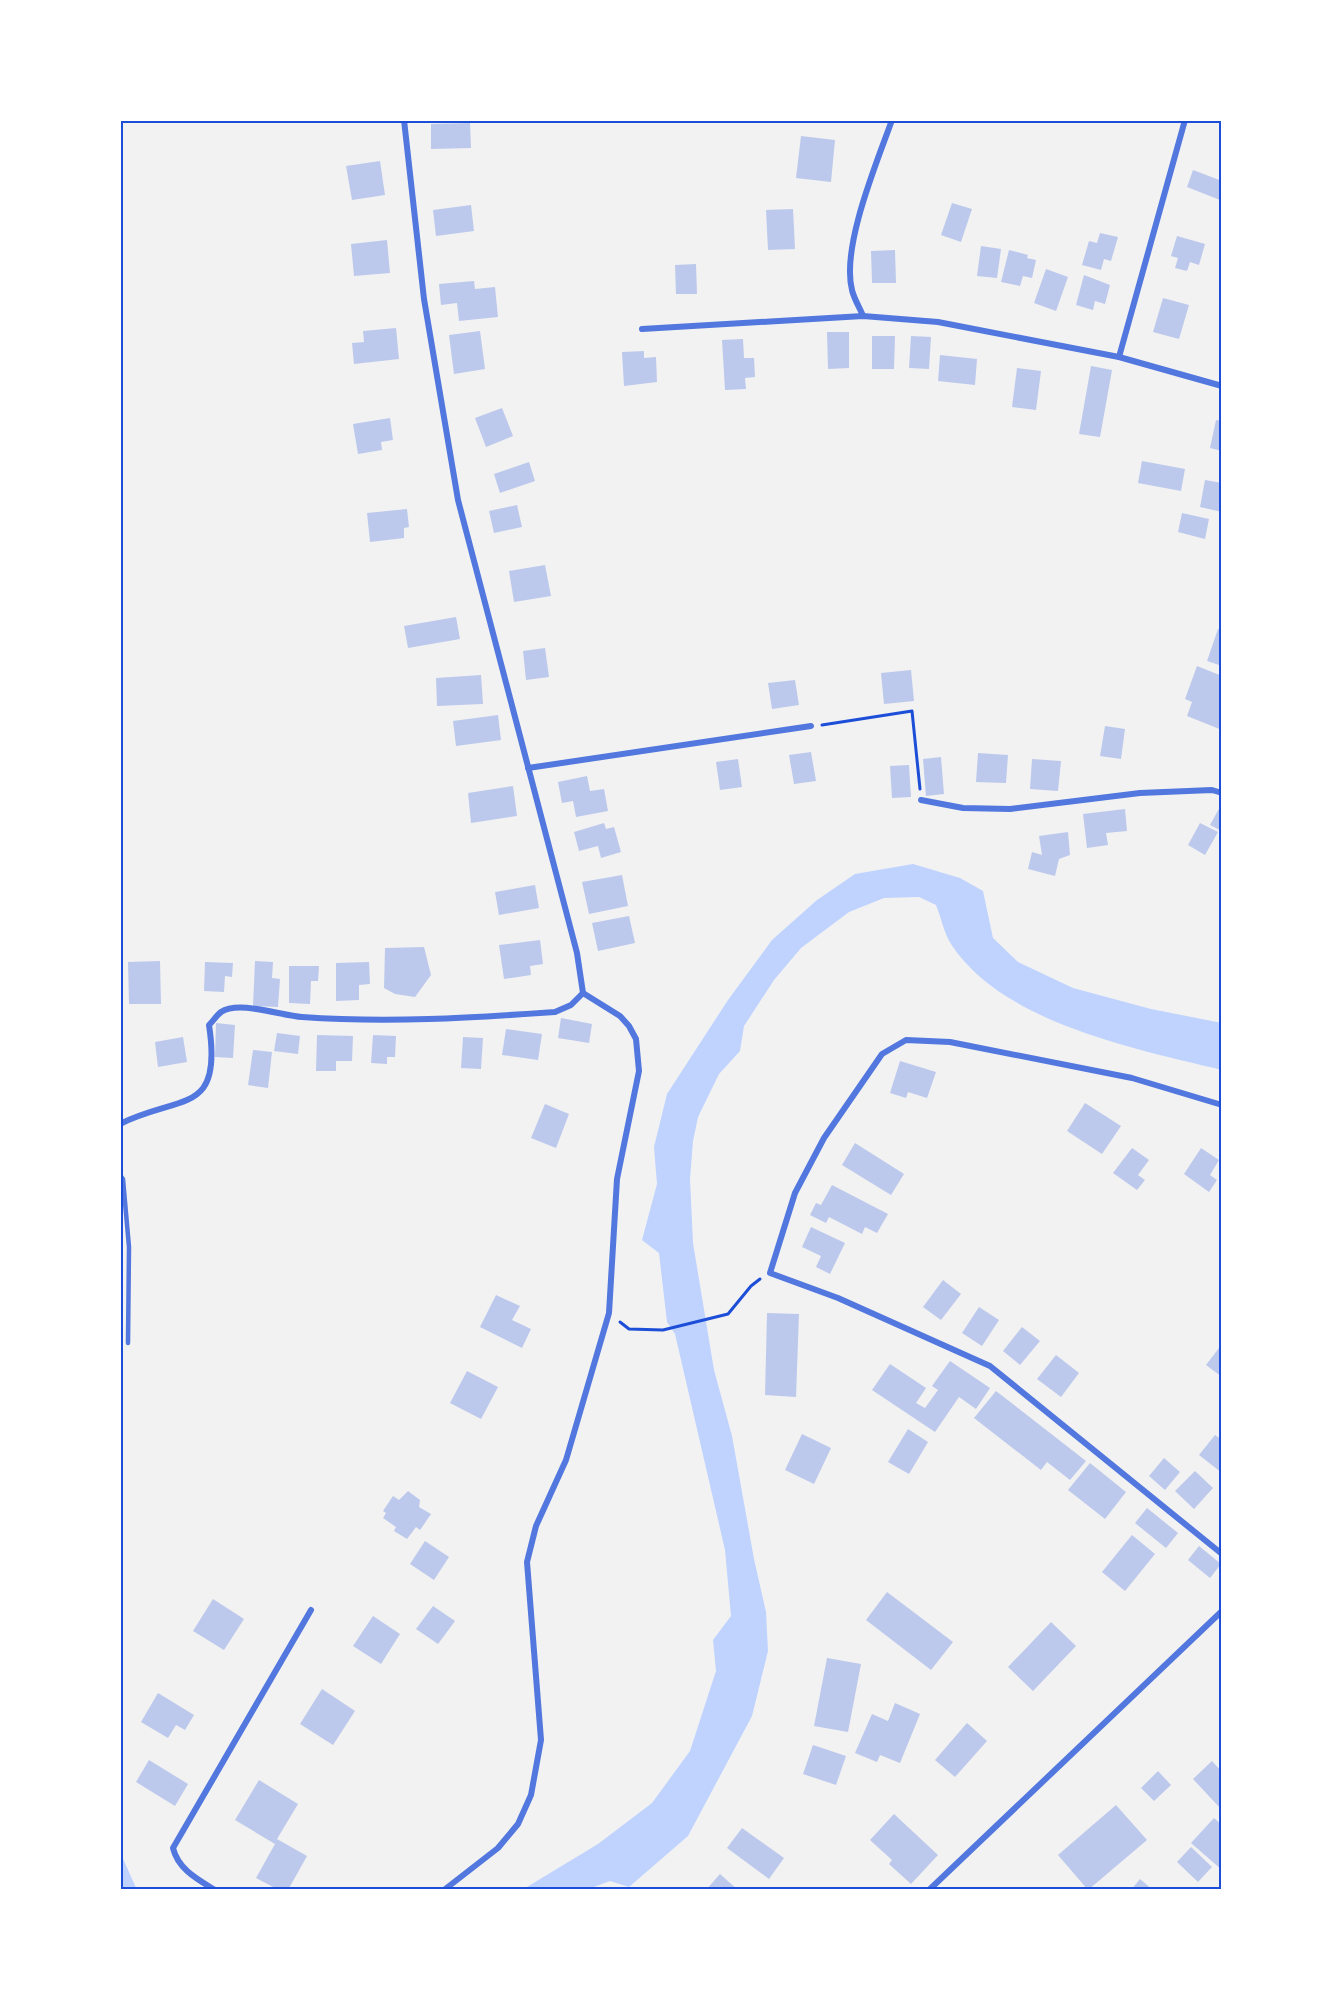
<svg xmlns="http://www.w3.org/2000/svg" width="1342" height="2010" font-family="Rubik,sans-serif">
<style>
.water{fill:#bfd3fe}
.building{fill:#bdc9ec}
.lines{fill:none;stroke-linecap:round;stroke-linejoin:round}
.path{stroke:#1d4ed8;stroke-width:3}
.service{stroke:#5277de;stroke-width:4.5}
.minor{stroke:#5277de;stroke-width:6}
.neatline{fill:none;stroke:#1d4ed8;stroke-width:2}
</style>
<rect width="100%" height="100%" fill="#f2f2f2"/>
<g class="water">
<path d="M913 864 960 878 983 891 993 938 1018 962 1073 988 1151 1009 1222 1023V1070C1136 1049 1002 1023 951 944 944 933 941 917 936 905L919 897 884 898 849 912 801 948 774 980 744 1026 740 1051 719 1074 698 1117 693 1141 690 1179 693 1243 714 1370 732 1436 754 1559 766 1612 768 1651 752 1716 688 1836 629 1887 610 1881 586 1890H522L598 1844 652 1803 690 1751 716 1671 713 1640 731 1616 725 1550 675 1334 667 1322 659 1253 642 1240 657 1184 654 1147 667 1094 728 1000 772 940 817 900 855 874Z"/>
<path d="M120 1852 137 1890H120Z"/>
</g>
<g class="building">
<path d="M470 123 471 148 431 149V124Z"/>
<path d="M801 136 835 140 831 182 796 178Z"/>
<path d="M380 161 385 195 352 200 346 166Z"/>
<path d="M1193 170 1222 181 1220 200 1187 187Z"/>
<path d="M952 203 972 209 961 242 941 235Z"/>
<path d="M471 205 474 231 436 236 433 210Z"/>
<path d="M793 209 795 249 768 250 766 210Z"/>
<path d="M1100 233 1118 237 1111 261 1104 259 1101 270 1082 265 1089 241 1097 243Z"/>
<path d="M1177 236 1205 244 1199 265 1190 262 1187 271 1175 268 1178 258 1171 256Z"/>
<path d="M387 240 390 273 354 276 351 244Z"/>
<path d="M981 246 1001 249 997 278 977 276Z"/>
<path d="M895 250 896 283H872L871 251Z"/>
<path d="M1009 250 1028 255 1027 258 1036 260 1032 278 1023 276 1020 286 1001 282Z"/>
<path d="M696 264 697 294H676L675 265Z"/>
<path d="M1046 269 1068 277 1056 311 1034 303Z"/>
<path d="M1084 275 1110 285 1105 304 1095 301 1093 310 1076 305Z"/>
<path d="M474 281 475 289 495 287 498 317 459 321 457 303 441 305 439 284Z"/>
<path d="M1163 298 1189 305 1179 339 1153 332Z"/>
<path d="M396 328 399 359 354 364 352 343 364 342 363 331Z"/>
<path d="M480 331 485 369 454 374 449 335Z"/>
<path d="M827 332H849V368L828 369Z"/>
<path d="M872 336H895L894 369H872Z"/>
<path d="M911 336 931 337 929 369 909 368Z"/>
<path d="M743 339 744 358H754L755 377 745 378 746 389 725 390 722 340Z"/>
<path d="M644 351V358L656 357 657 382 624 386 622 352Z"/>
<path d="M940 355 977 359 975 385 938 381Z"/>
<path d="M1091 366 1112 370 1100 437 1079 434Z"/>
<path d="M1017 368 1041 371 1036 410 1012 407Z"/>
<path d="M502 408 513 436 486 447 475 418Z"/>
<path d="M390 418 393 440 381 442 382 450 358 454 353 424Z"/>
<path d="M1216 420 1222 421V451L1210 448Z"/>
<path d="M1142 461 1185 469 1181 491 1138 483Z"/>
<path d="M529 462 535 481 500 493 494 474Z"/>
<path d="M1205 480 1222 483V512L1200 507Z"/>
<path d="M517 505 522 527 494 533 489 511Z"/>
<path d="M407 509 409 527 404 528V538L370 542 367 513Z"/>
<path d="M1182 513 1209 519 1205 539 1178 532Z"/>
<path d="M545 565 551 596 514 602 509 571Z"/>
<path d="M456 617 460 639 408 648 404 626Z"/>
<path d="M1218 629 1222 630V666L1207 661Z"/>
<path d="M545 648 549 677 526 680 523 651Z"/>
<path d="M1197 666 1222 676V730L1187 716 1192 702 1185 699Z"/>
<path d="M911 670 914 701 884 704 881 673Z"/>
<path d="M481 675 483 704 437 706 436 678Z"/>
<path d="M795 680 799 705 772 709 768 683Z"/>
<path d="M498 715 501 740 456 746 453 721Z"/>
<path d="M1105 726 1125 729 1121 759 1100 756Z"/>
<path d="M811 752 816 781 794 784 789 755Z"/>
<path d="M978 753 1008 755 1006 783 976 782Z"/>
<path d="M941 757 944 794 926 796 923 759Z"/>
<path d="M738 759 742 787 720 790 716 762Z"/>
<path d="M1032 759 1061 761 1058 791 1030 789Z"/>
<path d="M909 765 911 797 892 798 890 766Z"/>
<path d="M587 776 590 791 604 789 608 811 576 817 573 801 562 803 558 782Z"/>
<path d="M513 786 517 816 471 823 468 793Z"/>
<path d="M1220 807 1222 809V831L1210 825Z"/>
<path d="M1125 809 1127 831 1106 833 1108 845 1087 848 1083 814Z"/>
<path d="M604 823 606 829 614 827 621 852 601 858 598 846 579 851 574 832Z"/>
<path d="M1200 823 1218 832 1205 855 1188 845Z"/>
<path d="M1068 832 1070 855 1059 859 1055 876 1028 869 1032 852 1042 855 1039 836Z"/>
<path d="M622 875 628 906 589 914 582 882Z"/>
<path d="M535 885 539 908 499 915 495 892Z"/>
<path d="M629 916 635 943 598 951 592 923Z"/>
<path d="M540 940 543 964 530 966 531 975 504 979 499 945Z"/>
<path d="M424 947 431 975 415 997 395 994 384 988 385 948Z"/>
<path d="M160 961 161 1004H129L128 962Z"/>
<path d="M255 961 273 962 272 978 280 979 278 1007 253 1006Z"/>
<path d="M205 962 233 963 232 977 225 976 224 992 204 991Z"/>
<path d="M369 962 370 984 359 985V1000L336 1001V963Z"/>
<path d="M289 966H319L318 981H311L310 1004 289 1003Z"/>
<path d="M561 1018 592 1024 589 1043 558 1038Z"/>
<path d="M216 1023 235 1025 233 1058 215 1057Z"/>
<path d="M506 1029 542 1034 538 1060 502 1055Z"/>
<path d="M277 1033 300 1036 298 1054 274 1051Z"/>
<path d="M317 1035 353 1036 352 1061H336V1071H316Z"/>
<path d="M373 1035 396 1036 395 1057H387V1064L371 1063Z"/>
<path d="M183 1037 187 1062 158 1067 155 1042Z"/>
<path d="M463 1037 483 1038 481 1069 461 1068Z"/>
<path d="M253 1050 272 1052 268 1088 248 1085Z"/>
<path d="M900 1061 936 1072 927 1098 908 1092 906 1098 890 1093Z"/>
<path d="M1085 1103 1121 1126 1102 1154 1067 1131Z"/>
<path d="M545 1104 569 1114 556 1148 531 1138Z"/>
<path d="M855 1143 904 1174 891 1195 842 1165Z"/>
<path d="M1132 1148 1149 1160 1138 1175 1145 1180 1137 1190 1113 1173Z"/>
<path d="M1201 1148 1219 1160 1210 1175 1217 1180 1209 1192 1184 1174Z"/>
<path d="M832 1185 888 1214 877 1233 865 1227 862 1234 829 1217 826 1223 810 1215 816 1203 821 1205Z"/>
<path d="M811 1227 845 1243 830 1274 816 1267 821 1256 802 1247Z"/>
<path d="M943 1280 961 1294 941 1320 923 1307Z"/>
<path d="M496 1295 520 1306 512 1320 531 1329 522 1348 480 1327Z"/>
<path d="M979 1307 999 1320 982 1346 962 1333Z"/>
<path d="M767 1313 799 1314 796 1397 765 1395Z"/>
<path d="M1022 1327 1040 1341 1020 1365 1003 1351Z"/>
<path d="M1222 1344V1377L1206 1365Z"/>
<path d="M1056 1355 1079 1373 1061 1397 1037 1379Z"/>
<path d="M950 1361 990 1388 976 1409 959 1397 935 1432 872 1390 890 1364 926 1388 916 1403 925 1408 938 1390 932 1386Z"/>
<path d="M467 1371 498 1387 481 1419 450 1403Z"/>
<path d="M996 1391 1086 1461 1070 1480 1047 1462 1041 1470 974 1418Z"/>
<path d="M908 1429 928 1442 909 1474 888 1462Z"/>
<path d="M802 1434 831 1448 814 1484 785 1470Z"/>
<path d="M1215 1435 1222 1440V1473L1199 1455Z"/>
<path d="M1164 1458 1180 1472 1165 1490 1149 1476Z"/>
<path d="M1090 1463 1126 1492 1105 1519 1068 1490Z"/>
<path d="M1195 1471 1213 1488 1194 1509 1175 1491Z"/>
<path d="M408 1491 420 1500 419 1507 431 1514 420 1530 416 1527 407 1539 394 1531 396 1527 383 1518 386 1513 383 1511 393 1496 399 1500Z"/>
<path d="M1147 1508 1178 1533 1166 1548 1135 1523Z"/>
<path d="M1132 1535 1155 1554 1125 1591 1102 1572Z"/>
<path d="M425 1541 449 1557 434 1580 410 1564Z"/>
<path d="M1199 1546 1221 1564 1210 1578 1188 1560Z"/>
<path d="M887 1592 953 1642 931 1670 866 1620Z"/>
<path d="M213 1599 244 1619 224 1650 193 1631Z"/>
<path d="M433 1606 455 1621 438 1644 416 1629Z"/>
<path d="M373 1616 400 1634 381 1664 353 1646Z"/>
<path d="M1051 1622 1076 1646 1033 1691 1008 1667Z"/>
<path d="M827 1658 861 1664 848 1732 814 1726Z"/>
<path d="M322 1689 355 1711 333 1745 300 1724Z"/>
<path d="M158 1693 194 1715 185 1730 176 1725 168 1738 141 1722Z"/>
<path d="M895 1703 920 1714 900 1763 880 1755 877 1762 855 1753 872 1714 888 1721Z"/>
<path d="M967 1723 987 1741 955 1777 935 1760Z"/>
<path d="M813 1745 846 1756 836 1785 803 1774Z"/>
<path d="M149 1760 188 1784 175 1806 136 1782Z"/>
<path d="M1212 1761 1222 1772V1810L1193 1779Z"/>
<path d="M1158 1771 1171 1785 1154 1801 1141 1788Z"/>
<path d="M259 1780 298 1804 277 1839 307 1856 288 1890H279L256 1878 275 1844 235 1820Z"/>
<path d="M1116 1805 1147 1840 1088 1890 1058 1855Z"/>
<path d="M894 1814 938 1855 911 1884 889 1864 892 1860 870 1840Z"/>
<path d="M1214 1818 1222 1825V1870L1191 1843Z"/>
<path d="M742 1828 784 1858 769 1879 727 1848Z"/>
<path d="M1191 1847 1212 1867 1198 1882 1177 1862Z"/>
<path d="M720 1874 738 1890H706Z"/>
<path d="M1140 1879 1153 1890H1131Z"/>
</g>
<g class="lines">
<g class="path">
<path d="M822 725 912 711 920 789"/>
<path d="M620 1322 629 1329 663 1330 728 1314 751 1286 760 1279"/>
</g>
<path class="service" d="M120 1175 123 1179 129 1247 128 1343"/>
<g class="minor">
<path d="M404 120 424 299 458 500 577 953 583 993 620 1016 629 1026 636 1039 639 1071 617 1179 609 1313 566 1460 536 1526 527 1562 541 1740 531 1795 518 1824 498 1848 444 1890"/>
<path d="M863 316C860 308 854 299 852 290 841 247 877 162 892 120"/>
<path d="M642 329 863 316 938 322 1119 357 1222 386"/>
<path d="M1119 357 1185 120"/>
<path d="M528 768 811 726"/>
<path d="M921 800 963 808 1010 809 1140 793 1212 790 1222 793"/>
<path d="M1222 1105 1132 1078 950 1042 906 1040 882 1054 824 1138 795 1193 770 1273 838 1298 990 1366 1222 1554"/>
<path d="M120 1124C180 1094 223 1116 209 1025 213 1021 217 1015 221 1012 239 1000 282 1016 302 1017 387 1023 470 1018 555 1012L571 1005 583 993"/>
<path d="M215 1890C197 1879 178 1869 173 1848L311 1610"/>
<path d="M929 1890 1222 1611"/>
</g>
</g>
<rect width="1342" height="2010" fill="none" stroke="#ffffff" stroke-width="243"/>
<rect x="122" y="122" width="1098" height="1766" class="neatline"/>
</svg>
